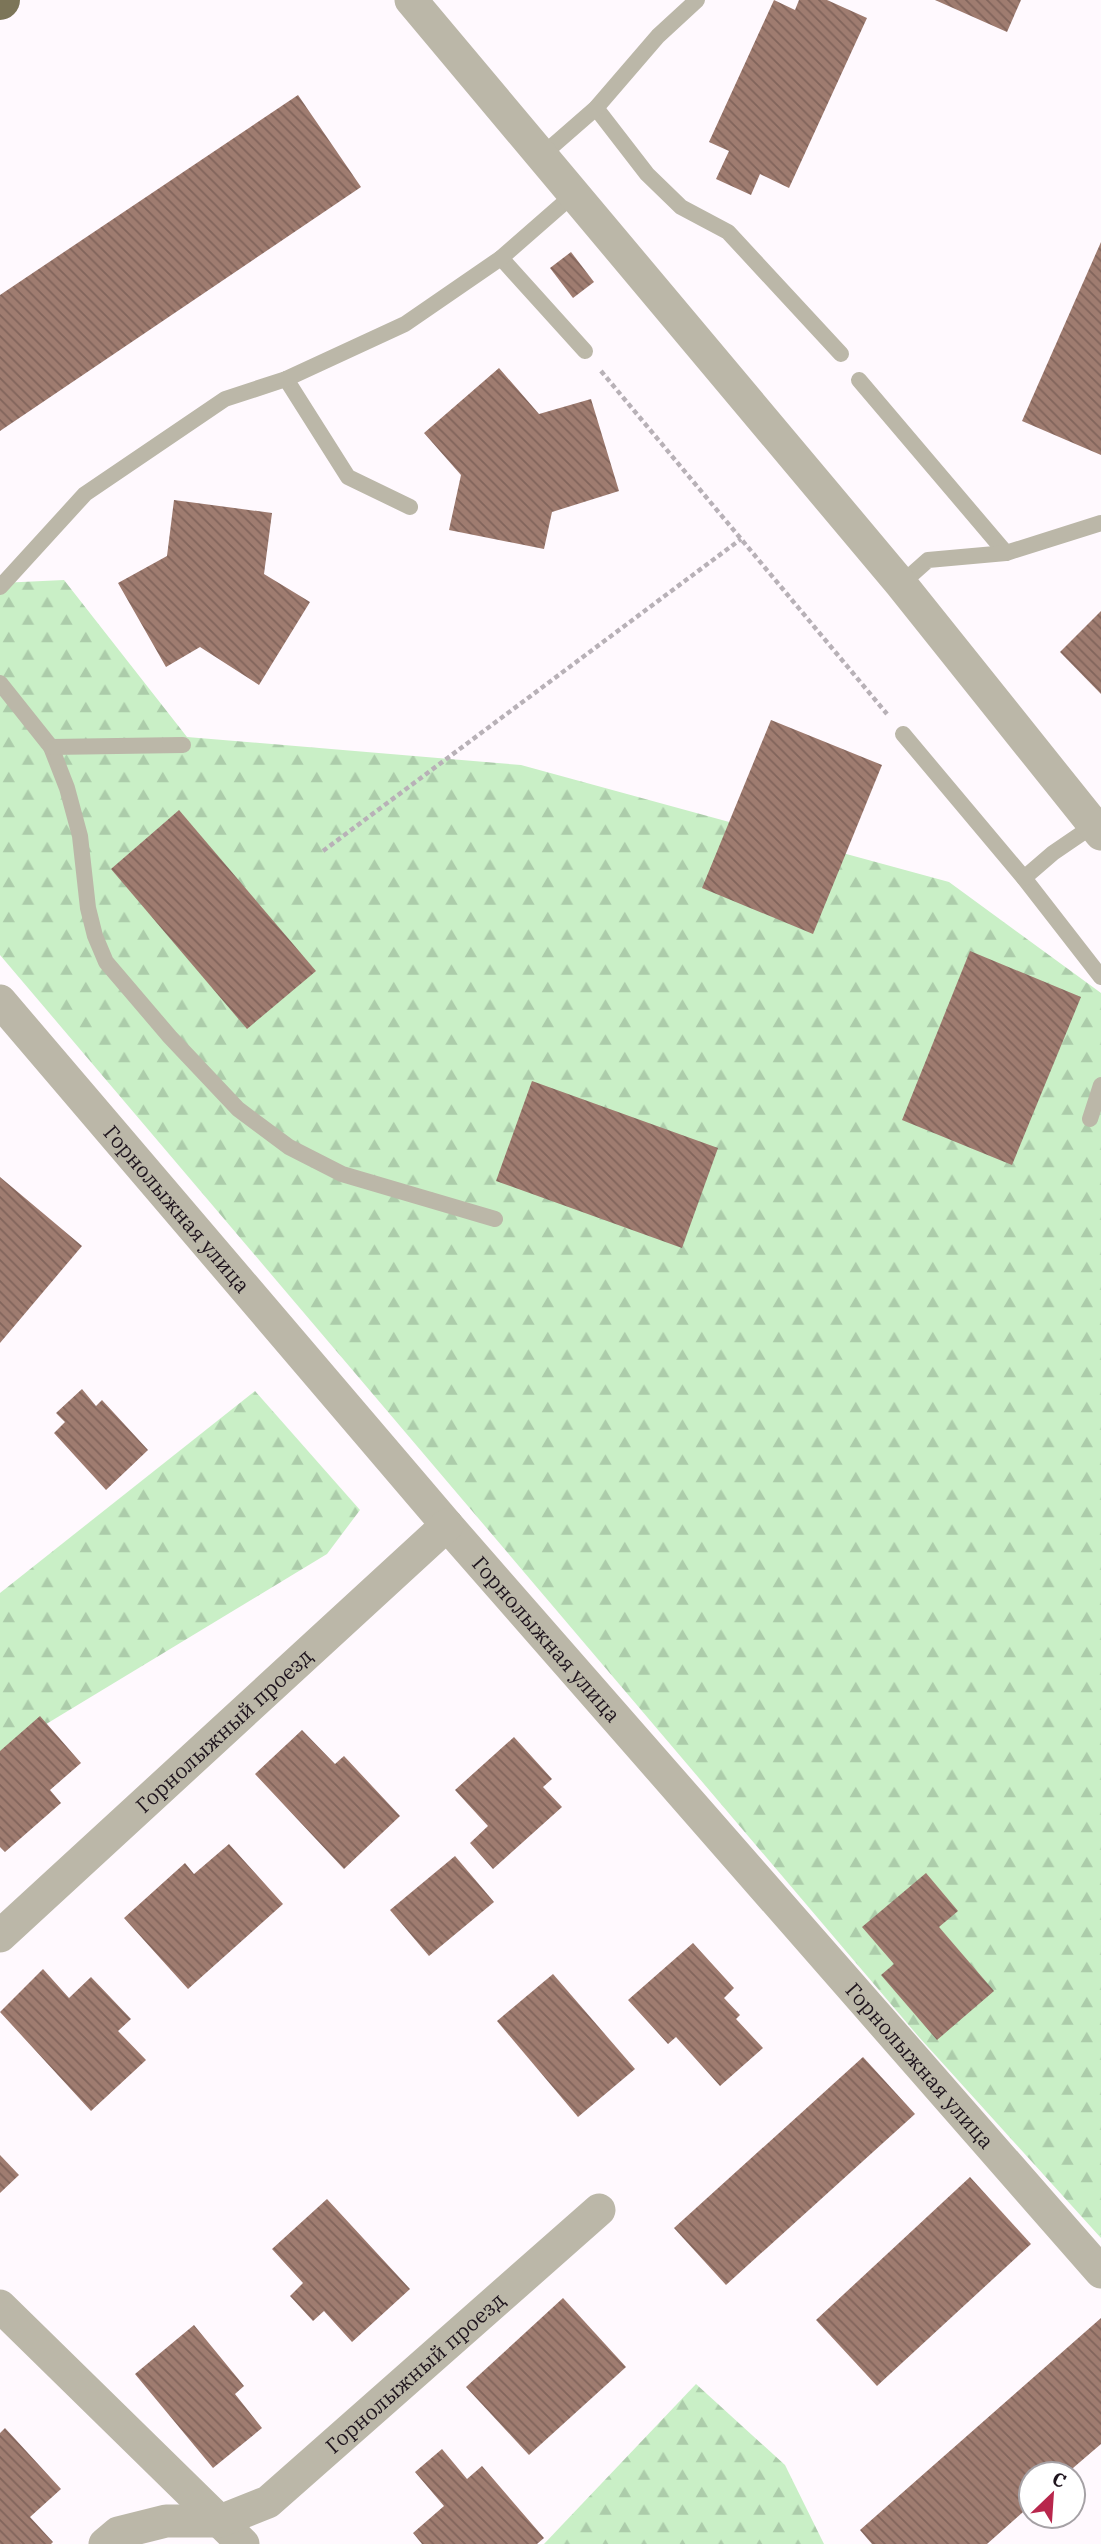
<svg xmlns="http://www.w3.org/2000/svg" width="1101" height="2544" font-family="'IBM Plex Serif',serif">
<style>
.forest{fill:url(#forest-firs)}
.building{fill:url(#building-back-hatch)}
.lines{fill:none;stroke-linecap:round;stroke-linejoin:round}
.path{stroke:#b8b1b7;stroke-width:4.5;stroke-dasharray:5 3.5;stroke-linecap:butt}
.service{stroke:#bbb7a8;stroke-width:16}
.minor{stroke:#bbb7a8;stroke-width:33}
.trunk{stroke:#7c7558;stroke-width:38}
.labels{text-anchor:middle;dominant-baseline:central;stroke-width:5;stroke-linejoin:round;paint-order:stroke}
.street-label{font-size:21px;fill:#1f151e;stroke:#fff}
</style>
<defs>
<pattern id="forest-firs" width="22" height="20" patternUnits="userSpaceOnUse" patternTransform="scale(1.75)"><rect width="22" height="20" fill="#c9efc6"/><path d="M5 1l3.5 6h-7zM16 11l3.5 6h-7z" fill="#acccaa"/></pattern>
<pattern id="building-back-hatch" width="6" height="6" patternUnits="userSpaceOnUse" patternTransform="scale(1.75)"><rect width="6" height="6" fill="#9f7c70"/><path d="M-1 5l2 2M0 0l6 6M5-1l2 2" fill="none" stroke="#81645b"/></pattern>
</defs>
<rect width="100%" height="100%" fill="#fff9fe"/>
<g class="forest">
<path d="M64 580 187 737 521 765 949 882 1101 993V2238L918 2036 0 955V583Z"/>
<path d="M255 1391 360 1510 327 1554 0 1752V1593Z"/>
<path d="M696 2384 785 2465 824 2544H544Z"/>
</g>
<g class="building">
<path d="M774 0 795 10 799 0H827L867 18 789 188 760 174 751 195 716 179 729 151 709 142Z"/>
<path d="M935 0H1021L1007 32Z"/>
<path d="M298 95 361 187 0 431V295Z"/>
<path d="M1101 242V455L1022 421Z"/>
<path d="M571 252 594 282 573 298 550 268Z"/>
<path d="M499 368 539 414 591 399 619 491 552 512 544 549 449 530 461 475 424 433Z"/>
<path d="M174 500 272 513 264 574 310 602 259 685 200 647 166 667 118 583 167 556Z"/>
<path d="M1101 611V694L1060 652Z"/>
<path d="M771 720 882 765 813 934 702 888Z"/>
<path d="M179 810 316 971 247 1029 111 869Z"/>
<path d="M970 951 1081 997 1012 1165 902 1120Z"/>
<path d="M532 1081 718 1148 682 1248 496 1181Z"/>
<path d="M0 1177 82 1246 0 1343Z"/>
<path d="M82 1389 96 1406 102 1400 148 1450 106 1490 54 1433 65 1422 56 1413Z"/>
<path d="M40 1716 81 1763 50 1790 61 1803 5 1852 0 1847V1751Z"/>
<path d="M302 1730 335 1764 344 1756 400 1816 344 1869 255 1774Z"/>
<path d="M514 1737 552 1779 543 1787 562 1807 493 1869 470 1843 488 1826 455 1790Z"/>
<path d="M229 1844 283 1904 188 1989 124 1918 185 1863 194 1874Z"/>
<path d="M455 1856 494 1902 429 1956 390 1910Z"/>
<path d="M926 1873 958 1911 939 1927 994 1991 937 2040 881 1975 894 1964 862 1927Z"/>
<path d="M693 1943 734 1988 724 1998 740 2015 736 2019 763 2048 720 2086 676 2037 668 2044 628 2000Z"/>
<path d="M43 1969 69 1998 91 1977 131 2019 118 2031 146 2060 91 2111 0 2012Z"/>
<path d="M553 1974 635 2069 578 2117 497 2021Z"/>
<path d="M863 2057 915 2114 726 2285 674 2228Z"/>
<path d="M0 2155 19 2175 0 2193Z"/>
<path d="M970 2177 1031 2244 877 2386 816 2320Z"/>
<path d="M327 2199 410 2289 352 2342 324 2311 313 2321 290 2296 303 2283 272 2249Z"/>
<path d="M563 2298 626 2367 529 2455 466 2387Z"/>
<path d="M1101 2318V2444L1066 2474H1031V2505L987 2544H872L860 2530Z"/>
<path d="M194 2325 244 2386 235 2394 262 2428 213 2468 135 2374Z"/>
<path d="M5 2428 61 2489 30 2517 53 2542 51 2544H0V2433Z"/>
<path d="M442 2449 467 2479 482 2466 544 2538 537 2544H422L413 2533 444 2506 415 2472Z"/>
</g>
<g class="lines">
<g class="path">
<path d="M601 371 887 714"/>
<path d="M323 851 741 539"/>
</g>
<g class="service">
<path d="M596 108 647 174 681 207 728 232 841 354"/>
<path d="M541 156 596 108 658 36 697 0"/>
<path d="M501 258 585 351"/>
<path d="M286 379 348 477 410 507"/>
<path d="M859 380 1006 553"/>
<path d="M901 584 928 560 1006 553 1101 523"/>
<path d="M0 587 85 494 225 399 286 379 405 324 501 258 573 195"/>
<path d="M0 683 51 747 67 788 80 836 88 908 95 936 106 962 170 1037 238 1109 289 1147 342 1174 495 1219"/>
<path d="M903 734 1024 878 1101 977"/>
<path d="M51 747 183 745"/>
<path d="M1024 878 1053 853 1094 825"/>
<path d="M1090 1119 1101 1085"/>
</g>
<g class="minor">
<path d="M411 0 901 584 1101 834"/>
<path id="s1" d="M0 1001 447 1525 1101 2272"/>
<path id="s2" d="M0 1936 447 1525"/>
<path d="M0 2306 243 2544"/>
<path id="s3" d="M105 2544 118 2533 166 2521H220L268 2502 599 2210"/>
</g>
<path class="trunk" d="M0 1 1 0"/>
</g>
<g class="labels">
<g class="street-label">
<text stroke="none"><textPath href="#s1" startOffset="273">Горнолыжная улица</textPath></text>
<text stroke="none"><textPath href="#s1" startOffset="840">Горнолыжная улица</textPath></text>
<text stroke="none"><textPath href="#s2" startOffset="304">Горнолыжный проезд</textPath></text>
<text stroke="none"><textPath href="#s1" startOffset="1407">Горнолыжная улица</textPath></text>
<text stroke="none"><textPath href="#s3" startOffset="368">Горнолыжный проезд</textPath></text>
</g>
</g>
<g transform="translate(1052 2495) rotate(25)"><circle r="33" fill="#ffffff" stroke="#a5a1a5" stroke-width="2"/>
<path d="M0-5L12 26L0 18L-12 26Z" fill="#b8274c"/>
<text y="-10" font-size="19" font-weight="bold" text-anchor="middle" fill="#1f151e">С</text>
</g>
</svg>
